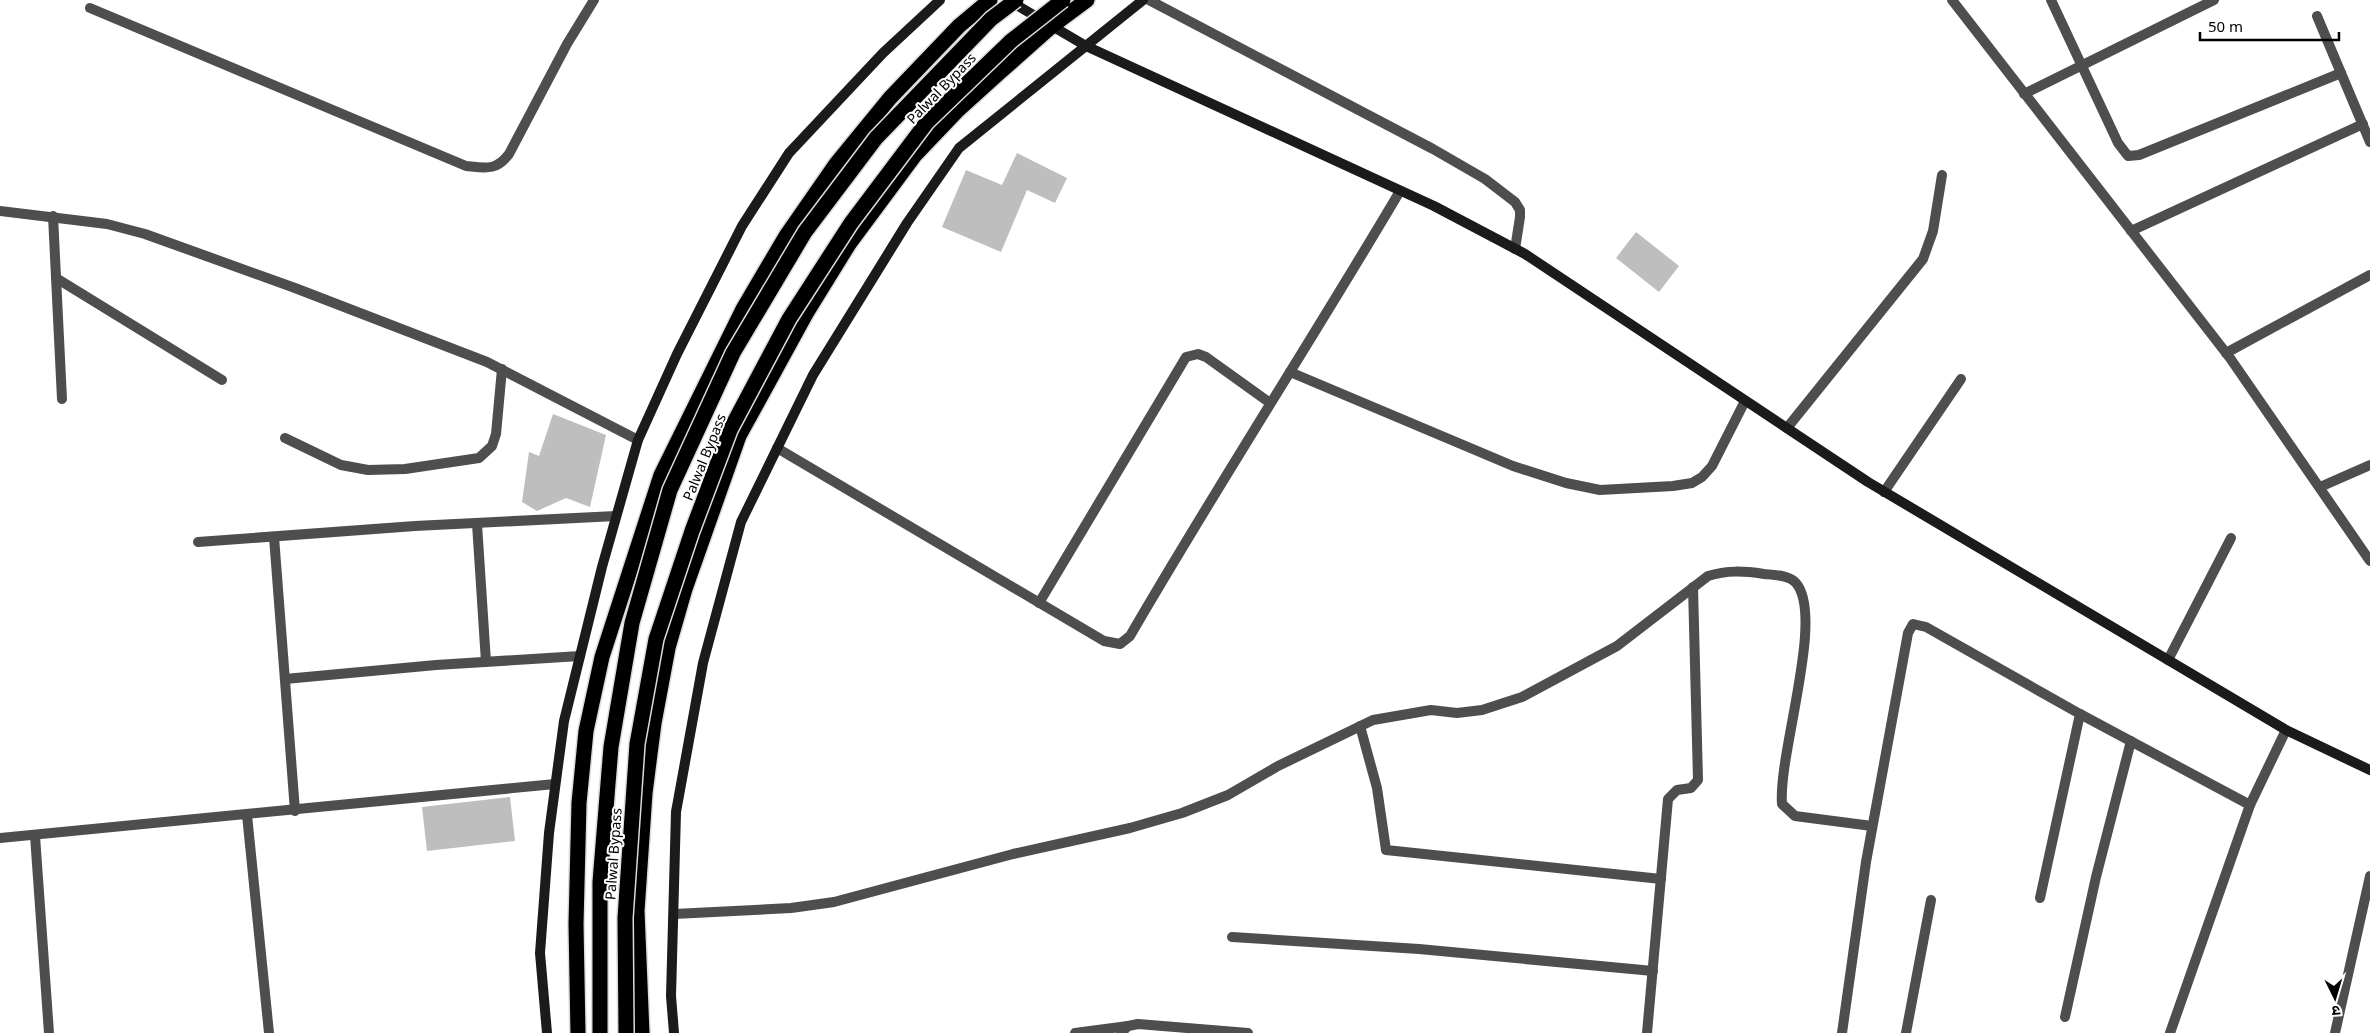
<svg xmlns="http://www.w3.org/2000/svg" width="2370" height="1033" font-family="'Noto Sans','Noto Sans Devanagari',sans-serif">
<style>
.building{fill:#bebebe}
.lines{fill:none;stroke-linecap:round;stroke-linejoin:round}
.highway-casing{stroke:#dbdbdb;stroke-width:18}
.lane{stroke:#4e4e4e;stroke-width:10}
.street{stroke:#4e4e4e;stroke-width:10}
.secondary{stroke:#1b1b1b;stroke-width:10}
.highway{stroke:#000;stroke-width:15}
.highway-bridge-casing{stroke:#dbdbdb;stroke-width:18;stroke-linecap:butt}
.highway-bridge{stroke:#000;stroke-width:15}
.labels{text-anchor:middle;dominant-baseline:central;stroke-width:4;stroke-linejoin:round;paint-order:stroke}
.street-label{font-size:14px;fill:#000;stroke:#fff}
</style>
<rect width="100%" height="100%" fill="#fff"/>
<g class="building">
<path d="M1017 153 1067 178 1055 203 1027 190 1001 252 942 227 966 170 1002 185Z"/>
<path d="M1636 232 1679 266 1659 292 1616 258Z"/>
<path d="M553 414 606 435 590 507 566 498 537 511 522 502 529 452 539 456Z"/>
<path d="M510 797 515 841 427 851 422 807Z"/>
</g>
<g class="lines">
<defs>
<g id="highway">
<path d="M578 1033 576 924 579 803 586 731 602 657 661 475 743 309 786 236 836 164 890 98 959 26 990 0"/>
<path d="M642 1033 637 911 645 793 654 723 668 648 685 589 739 436 807 312 849 244 915 155 957 111 999 73 1052 26 1087 0"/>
</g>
</defs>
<use href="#highway" class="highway-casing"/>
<g class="lane">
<path d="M1884 492 1961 379"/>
<path d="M2168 660 2231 538"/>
</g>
<g class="street">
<path d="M1149 0 1433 149 1485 179 1515 202 1520 210V217L1515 249"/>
<path d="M1952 0 2230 358 2370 561"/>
<path d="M2051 0 2118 143 2128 156 2139 155 2341 73"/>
<path d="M90 8 466 166C486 168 496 171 509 154L567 44 594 0"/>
<path d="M2317 16 2370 142"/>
<path d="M2024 94 2214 0"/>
<path d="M0 211 107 224 145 234 295 288 487 362 638 440"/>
<path d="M53 216 62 399"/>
<path d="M2131 231 2363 124"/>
<path d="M56 278 222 380"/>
<path d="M2226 353 2370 275"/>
<path d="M1290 372 1513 466 1566 483 1600 490 1673 486 1692 483 1702 477 1712 466 1745 401"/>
<path d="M1787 428 1923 259 1933 231 1942 175"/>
<path d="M285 438 341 465 368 470 405 469 479 458 492 446 496 434 502 369"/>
<path d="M777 448 1104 641 1120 644 1130 636C1217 486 1312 340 1400 191"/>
<path d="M2320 487 2370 465"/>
<path d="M477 524 486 662"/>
<path d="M274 537 295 811"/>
<path d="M198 542 415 526 616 516"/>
<path d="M1039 603 1186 357 1198 354 1206 357 1270 403"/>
<path d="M285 679 436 665 580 656"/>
<path d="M1360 726 1377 788 1386 850 1661 879"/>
<path d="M247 815 269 1033"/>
<path d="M35 836 49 1033"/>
<path d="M0 838 555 784"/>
<path d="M2040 898 2080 714"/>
<path d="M674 914 791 908 834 902 1013 854 1130 828 1182 813 1228 795 1278 766 1373 720 1431 710 1457 713 1482 710 1522 697 1617 646 1708 576C1727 570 1744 571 1764 574 1774 575 1789 575 1796 583 1825 617 1778 754 1782 804L1795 816 1872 826"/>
<path d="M1232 937 1419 949 1653 971"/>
<path d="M2065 1017 2096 877 2131 741"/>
<path d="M1075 1033 1128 1026"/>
<path d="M1121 1033 1128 1026 1138 1024 1248 1033"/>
<path d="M1647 1033 1668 799 1677 790 1691 788 1698 780 1693 587"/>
<path d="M1842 1033 1866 862 1908 633 1913 624 1926 627 2080 714 2250 805"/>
<path d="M1906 1033 1931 900"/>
<path d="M2170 1033 2250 805 2286 730"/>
<path d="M2335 1033 2370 876"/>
</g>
<g class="secondary">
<path d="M1008 0 1086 46 1434 206 1525 254 1868 482 2286 730 2370 770"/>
<path d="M547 1033 540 953 549 833 564 721 602 567 638 440 677 354 742 226 789 153 883 53 940 0"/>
<path d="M674 1033 671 996 676 812 703 663 741 522 813 375 907 223 959 148 1143 0"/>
</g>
<use href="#highway" class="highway"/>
<defs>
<g id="highway-bridge">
<path d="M600 1033V882L611 747 632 623 670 490 733 353 805 232 876 138 991 19 1016 0"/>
<path d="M626 1033 625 918 637 744 656 639 692 531 730 430 789 319 851 223 927 122 1011 41 1063 0"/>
</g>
</defs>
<use href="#highway-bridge" class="highway-bridge-casing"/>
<use href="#highway-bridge" class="highway-bridge"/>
</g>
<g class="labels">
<g class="street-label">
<text transform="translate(941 88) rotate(-46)">Palwal Bypass</text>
<text transform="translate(704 457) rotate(-68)">Palwal Bypass</text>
<text transform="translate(613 854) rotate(-86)">Palwal Bypass</text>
</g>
</g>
<g transform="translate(2335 998) rotate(175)" stroke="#ffffff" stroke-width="4" paint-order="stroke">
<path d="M0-4L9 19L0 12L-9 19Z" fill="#000000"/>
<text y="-8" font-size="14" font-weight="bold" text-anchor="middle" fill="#000000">उ</text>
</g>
<path d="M2200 32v8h139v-8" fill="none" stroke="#000000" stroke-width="2.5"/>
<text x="2208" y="32" font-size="15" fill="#000000" stroke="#ffffff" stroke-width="4" paint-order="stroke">50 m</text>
</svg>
